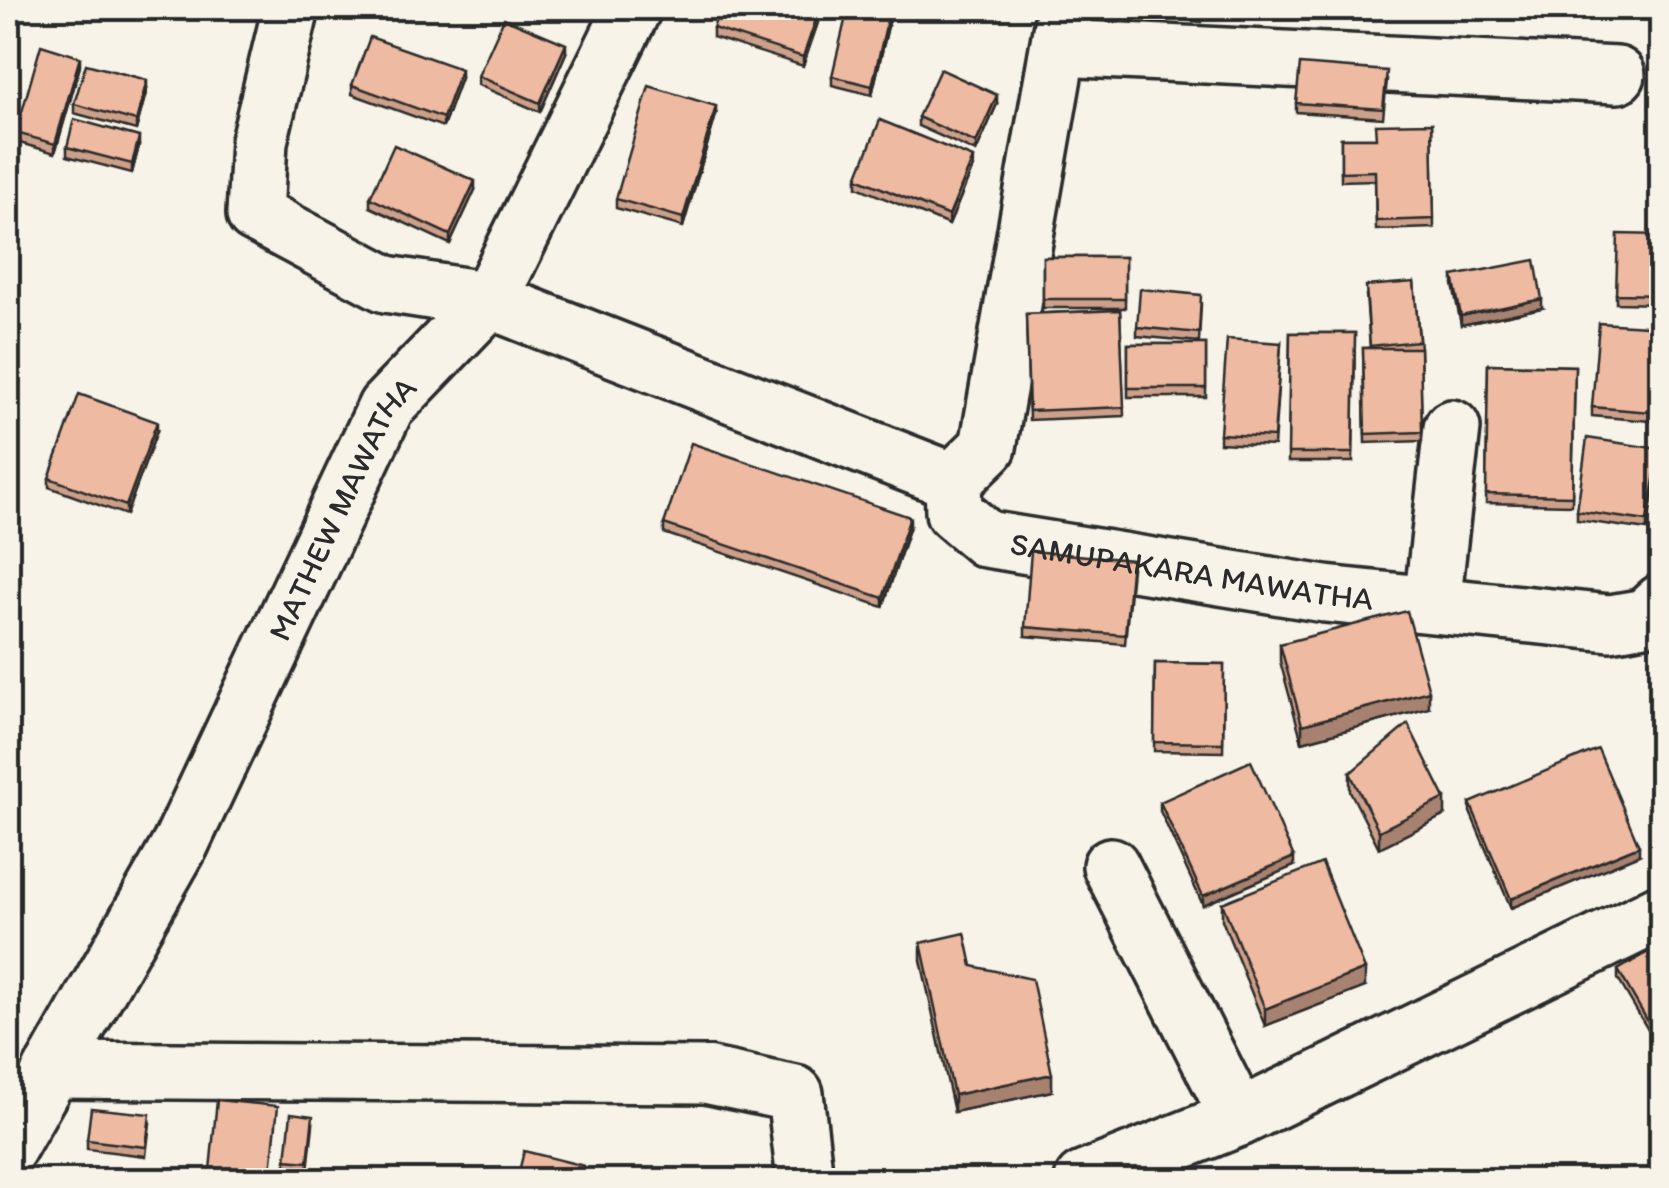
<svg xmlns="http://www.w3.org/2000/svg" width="1669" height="1188" font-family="Itim,sans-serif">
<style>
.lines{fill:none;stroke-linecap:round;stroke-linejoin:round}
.minor-casing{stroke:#2b2b2b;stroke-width:62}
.minor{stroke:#f7f3e8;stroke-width:55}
.wall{fill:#cda08a;stroke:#2b2b2b;stroke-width:2.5}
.shaded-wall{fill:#a78271;stroke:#2b2b2b;stroke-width:2.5}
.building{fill:#eebaa1;stroke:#2b2b2b;stroke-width:2.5}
.labels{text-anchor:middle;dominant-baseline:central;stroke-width:8;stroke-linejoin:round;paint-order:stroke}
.street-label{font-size:32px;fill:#2b2b2b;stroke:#f7f3e8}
</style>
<rect width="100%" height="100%" fill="#f7f3e8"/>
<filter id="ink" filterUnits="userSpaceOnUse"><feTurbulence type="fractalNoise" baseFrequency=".01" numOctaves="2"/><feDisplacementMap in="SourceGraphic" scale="20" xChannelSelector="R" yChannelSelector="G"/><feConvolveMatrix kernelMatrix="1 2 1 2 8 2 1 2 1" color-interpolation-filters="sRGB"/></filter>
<g filter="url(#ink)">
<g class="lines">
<defs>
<g id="minor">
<path id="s1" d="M633 8 489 300 953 481 954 512 986 539 1325 594 1610 623 1645 617 1662 602"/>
<path d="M1059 48 1617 75"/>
<path d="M953 481 988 447 1065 8"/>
<path d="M1432 604 1452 428"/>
<path d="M1111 866 1239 1118"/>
<path d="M52 1070 706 1075 795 1094 805 1180"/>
<path id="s2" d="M8 1148 180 845 386 407 489 300 386 284 255 214 259 141 291 8"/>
<path d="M1083 1180 1239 1118 1662 912"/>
</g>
</defs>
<use href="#minor" class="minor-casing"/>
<use href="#minor" class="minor"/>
</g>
<g class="wall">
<path d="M823 8 803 66 713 37V28Z"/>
<path d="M1136 8H1204L1202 22 1136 13Z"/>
<path d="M891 13 872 95 832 85V76Z"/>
<path d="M566 53 540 112 478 85V76Z"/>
<path d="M80 66 55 153 16 142V133Z"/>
<path d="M461 78 443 127 352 94V85Z"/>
<path d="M1387 80 1383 118 1296 112V103Z"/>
<path d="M147 89 136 130 74 113V104Z"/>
<path d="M997 104 976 152 918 126V117Z"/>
<path d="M716 115 683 227 616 208V199Z"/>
<path d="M1432 123 1434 228 1376 230 1375 180 1341 181V138H1376Z"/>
<path d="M139 146 132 173 67 156V147Z"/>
<path d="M973 167 949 225 857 187V178Z"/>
<path d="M475 190 450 244 370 207V198Z"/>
<path d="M1662 235V304L1616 303V294Z"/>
<rect x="1043" y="257" width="82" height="51"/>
<path d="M1453 276 1542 308 1461 325 1453 285Z"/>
<path d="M1414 282 1420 348 1422 441 1365 443 1363 348H1370L1366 295Z"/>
<path d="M1201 304 1199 342 1137 336V327Z"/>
<path d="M1120 310 1124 416 1029 420 1026 314Z"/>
<path d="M1662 327V422L1592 416V407Z"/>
<path d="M1290 333H1355L1353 462H1288Z"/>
<path d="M1281 343 1274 446 1220 443V434Z"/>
<rect x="1128" y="344" width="78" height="53"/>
<path d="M1488 364 1575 366 1572 505 1486 503Z"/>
<path d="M157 431 126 515 49 487V478Z"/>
<path d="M1659 458 1647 530 1577 520V511Z"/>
<path d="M664 524 910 526 883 607 664 533Z"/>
<path d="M1132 569 1125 644 1025 636V627Z"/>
<path d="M1280 644 1429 708 1302 742 1280 661Z"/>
<path d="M1155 663 1224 664 1223 752 1154 751Z"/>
<path d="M1350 773 1445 815 1379 848 1350 791Z"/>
<path d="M1160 802 1294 866 1203 905 1160 811Z"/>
<path d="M1470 803 1639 855 1511 908 1470 812Z"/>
<path d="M1222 903 1365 987 1265 1026 1222 920Z"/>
<path d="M921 943 972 966 1052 1091 954 1112 921 960Z"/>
<path d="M1662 944V1052H1661L1618 979V970Z"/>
<path d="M150 1123 146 1156 87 1149V1140Z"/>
<path d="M313 1125 308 1171 286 1169V1160Z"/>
</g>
<g class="shaded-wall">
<path d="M820 8H823L803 66V57Z"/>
<path d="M891 8V13L872 95V86Z"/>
<path d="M566 44V53L540 112V103Z"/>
<path d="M80 57V66L55 153V144Z"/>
<path d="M461 69V78L443 127V118Z"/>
<path d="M147 80V89L136 130V121Z"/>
<path d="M997 95V104L976 152V143Z"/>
<path d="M716 106V115L683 227V218Z"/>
<path d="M139 137V146L132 173V164Z"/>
<path d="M973 158V167L949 225V216Z"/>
<path d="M475 181V190L450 244V235Z"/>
<path d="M1542 299V308L1461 325V316Z"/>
<path d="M157 422V431L126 515V506Z"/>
<path d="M1659 449V458L1647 530V521Z"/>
<path d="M910 517V526L883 607V598Z"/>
<path d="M1429 691V708L1302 742V725Z"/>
<path d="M1445 798V815L1379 848V831Z"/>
<path d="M1639 846V855L1511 908V899Z"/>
<path d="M1294 857V866L1203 905V896Z"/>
<path d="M1365 969V987L1265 1026V1009Z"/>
<path d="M1052 1074V1091L954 1112V1095Z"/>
</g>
<g class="building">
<path d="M720 8H820L803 57 713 28Z"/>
<path d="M848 8H890L872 86 832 76Z"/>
<path d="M1161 8H1203L1202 13Z"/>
<path d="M504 18 566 44 540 103 478 76Z"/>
<path d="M370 37 461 69 443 118 352 85Z"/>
<path d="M41 45 80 57 55 144 16 133Z"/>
<path d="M86 64 147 80 136 121 74 104Z"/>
<path d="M1300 64 1387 71 1383 109 1296 103Z"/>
<path d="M940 69 997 95 976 143 918 117Z"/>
<path d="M649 86 716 106 683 218 616 199Z"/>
<path d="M74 119 139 137 132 164 67 147Z"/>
<path d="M880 120 973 158 949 216 857 178Z"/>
<path d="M1432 123 1434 219 1376 221 1375 171 1341 172V138H1376L1375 124Z"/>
<path d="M394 145 475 181 450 235 370 198Z"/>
<path d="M1618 234 1662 235V295L1616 294Z"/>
<rect x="1043" y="257" width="82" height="42"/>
<path d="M1535 260 1542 299 1461 316 1453 276Z"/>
<path d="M1414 282 1419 341 1370 346 1366 286Z"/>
<path d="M1140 289 1201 295 1199 333 1137 327Z"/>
<path d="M1120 310 1124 407 1029 411 1026 314Z"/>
<path d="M1599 323 1662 327V413L1592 407Z"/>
<path d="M1290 333H1355L1353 453H1288Z"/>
<path d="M1227 339 1281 343 1274 437 1220 434Z"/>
<rect x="1128" y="344" width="78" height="44"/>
<path d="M1363 348H1420L1422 432 1365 434Z"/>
<path d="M1488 364 1575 366 1572 496 1486 494Z"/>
<path d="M79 394 157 422 126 506 49 478Z"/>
<path d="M1587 438 1659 449 1647 521 1577 511Z"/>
<path d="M691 443 910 517 883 598 664 524Z"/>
<path d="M1031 551 1132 560 1125 635 1025 627Z"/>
<path d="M1407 611 1429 691 1302 725 1280 644Z"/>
<path d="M1155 663 1224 664 1223 743 1154 742Z"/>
<path d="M1408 724 1445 798 1379 831 1350 773Z"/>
<path d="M1598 749 1639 846 1511 899 1470 803Z"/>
<path d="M1251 761 1294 857 1203 896 1160 802Z"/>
<path d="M1322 863 1365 969 1265 1009 1222 903Z"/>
<path d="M965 933 972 966 1032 979 1052 1074 954 1095 921 943Z"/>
<path d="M1662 944V1043L1661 1044 1618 970Z"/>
<path d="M217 1100 278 1106 270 1180H209Z"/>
<path d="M91 1108 150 1114 146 1147 87 1140Z"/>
<path d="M291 1113 313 1116 308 1162 286 1160Z"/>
<path d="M524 1151 584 1166 581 1180H517Z"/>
<path d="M78 1175V1180H37V1177Z"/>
</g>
</g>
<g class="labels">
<g class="street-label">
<text stroke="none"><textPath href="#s2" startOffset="722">MATHEW MAWATHA</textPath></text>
<text stroke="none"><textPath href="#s1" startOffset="1105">SAMUPAKARA MAWATHA</textPath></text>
</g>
</g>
<rect width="1669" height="1188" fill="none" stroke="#f7f3e8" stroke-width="40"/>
<rect x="20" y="20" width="1629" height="1148" fill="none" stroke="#2b2b2b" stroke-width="4" filter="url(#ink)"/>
</svg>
